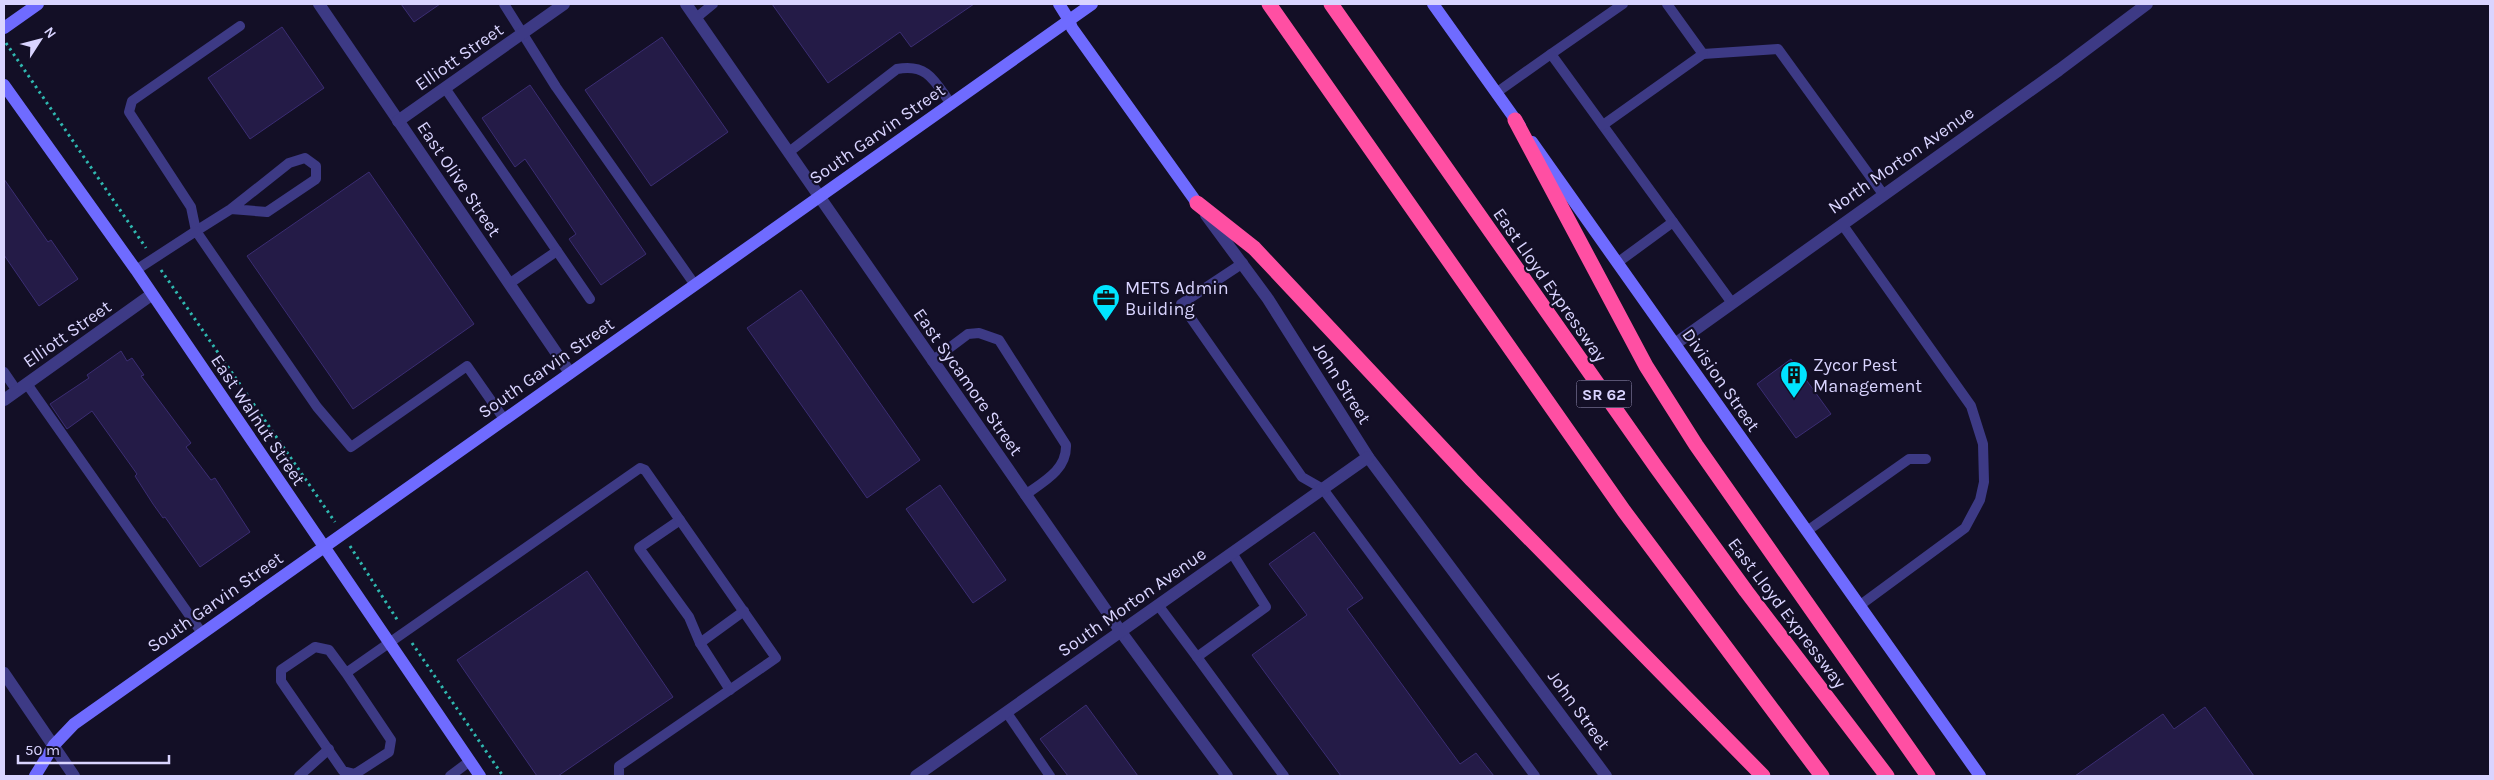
<svg xmlns="http://www.w3.org/2000/svg" width="2494" height="780" font-family="Karla,sans-serif">
<style>
.building{fill:#241b47;stroke:#3b2d73}
.lines{fill:none;stroke-linecap:round;stroke-linejoin:round}
.path{stroke:#2fb8b0;stroke-width:3;stroke-dasharray:2.5 4;stroke-linecap:butt}
.lane{stroke:#3d3a85;stroke-width:10}
.street{stroke:#3d3a85;stroke-width:12}
.secondary{stroke:#6f6bff;stroke-width:12}
.highway{stroke:#ff4fa3;stroke-width:15}
.labels{text-anchor:middle;dominant-baseline:central;stroke-width:4.5;stroke-linejoin:round;paint-order:stroke}
.shield{fill:#130f26;stroke:#9e99be;stroke-width:1}
.shield-label{font-size:16px;font-weight:bold;fill:#d9d4ff}
.street-label{font-size:18px;fill:#d9d4ff;stroke:#130f26}
.poi-label{font-size:18px;fill:#d9d4ff;stroke:#130f26;text-anchor:start}
</style>
<rect width="100%" height="100%" fill="#130f26"/>
<g class="building">
<path d="M401 4H440L414 22Z"/>
<path d="M772 4H974L911 47 900 32 828 83Z"/>
<path d="M282 27 324 88 250 139 208 78Z"/>
<path d="M662 37 728 132 651 186 585 90Z"/>
<path d="M530 85 646 254 601 285 569 239 576 234 525 159 515 167 482 118Z"/>
<path d="M369 172 474 324 353 409 247 256Z"/>
<path d="M4 179 48 242 51 240 78 279 39 306 4 255Z"/>
<path d="M801 290 920 460 867 498 747 328Z"/>
<path d="M121 351 127 361 132 358 144 375 141 376 191 443 186 447 211 480 215 478 250 532 200 567 165 517 163 518 153 504 135 476 137 474 92 411 67 429 50 404 89 378 87 375Z"/>
<path d="M1791 359 1831 414 1796 438 1757 384Z"/>
<path d="M940 485 1006 580 973 603 906 509Z"/>
<path d="M1314 532 1363 598 1347 609 1460 764 1476 753 1494 776H1341L1252 655 1307 615 1269 564Z"/>
<path d="M587 571 673 697 558 776H537L457 660Z"/>
<path d="M1086 705 1138 776H1068L1040 739Z"/>
<path d="M2205 707 2254 776H2075L2163 714 2174 729Z"/>
</g>
<g class="lines">
<g class="path">
<path d="M6 43 146 248"/>
<path d="M161 270 335 522"/>
<path d="M350 546 398 621"/>
<path d="M412 643 503 776"/>
</g>
<g class="lane">
<path d="M504 4 556 87 695 285"/>
<path d="M696 18 713 4"/>
<path d="M1551 54 1623 4"/>
<path d="M1703 54 1778 49 1883 194"/>
<path d="M445 88 590 299"/>
<path d="M1496 93 1551 54 1673 222"/>
<path d="M1603 125 1703 54 1667 4"/>
<path d="M789 152 897 69C928 63 935 82 951 104"/>
<path d="M231 209 267 212 316 179V166L305 158 289 163 231 209 196 231 191 207 129 112 132 101 240 26"/>
<path d="M1842 224 1971 406 1983 444 1984 482 1980 500 1965 528 1859 606"/>
<path d="M1243 263 1181 304 1302 477 1323 489 1535 776"/>
<path d="M1617 263 1673 222 1732 303"/>
<path d="M136 270 196 231 317 407 351 447 467 366 504 419"/>
<path d="M509 284 557 251"/>
<path d="M932 361 968 334 979 333 999 340 1066 445C1067 470 1043 482 1025 495"/>
<path d="M4 372 17 391"/>
<path d="M27 384 202 633"/>
<path d="M680 520 639 548 689 617 700 643 730 690"/>
<path d="M1807 531 1909 459H1926"/>
<path d="M1232 553 1266 607 1197 657 1284 776"/>
<path d="M1158 605 1197 657"/>
<path d="M700 643 744 611"/>
<path d="M346 673 391 740 389 752 355 774 343 771 281 681V670L315 647 329 650 346 673 640 468 645 470 776 658 619 766V776"/>
<path d="M1007 713 1050 776"/>
<path d="M299 776 329 749"/>
<path d="M450 776 470 761"/>
</g>
<g class="street">
<path d="M319 4 570 373"/>
<path d="M686 4 1121 632 1227 776"/>
<path d="M398 121 564 4"/>
<path d="M1206 215 1268 299 1368 457 1606 776"/>
<path d="M1675 344 2059 70 2147 4"/>
<path d="M4 400 151 295"/>
<path d="M4 673 74 776"/>
<path d="M916 776 1368 457"/>
</g>
<g class="secondary">
<path d="M1059 4 1069 20 1072 28 1197 203"/>
<path d="M1433 4 1520 126"/>
<path d="M4 28 38 4"/>
<path d="M4 85 136 270 480 776"/>
<path d="M1532 142 1980 776"/>
<path d="M35 776 54 745 74 724 1092 4"/>
</g>
<g class="highway">
<path d="M1269 4 1624 511 1822 776"/>
<path d="M1331 4 1656 467 1746 591 1887 776"/>
<path d="M1515 120 1646 366 1696 445 1928 776"/>
<path d="M1197 203 1254 248 1472 480 1763 776"/>
</g>
</g>
<defs>
<symbol id="office-pin" viewBox="-11 -11 22 30"><path d="M0 17L-7.5 6A9.5 9.5 0 1 1 7.5 6Z" fill="#00e5ff" stroke="#130f26"/><path d="M-6-3h4V-5.5h4V-3h4V5H-6ZM-1-4.5V-3h2v-1.5ZM-6 0V1H6V0Z" fill="#111"/></symbol>
<symbol id="building-pin" viewBox="-11 -11 22 30"><path d="M0 17L-7.5 6A9.5 9.5 0 1 1 7.5 6Z" fill="#00e5ff" stroke="#130f26"/><path d="M-4-6H4V6H1V3H-1V6H-4ZM-2.5-4.3h1.7v1.8h-1.7ZM.8-4.3h1.7v1.8H.8ZM-2.5-1h1.7V.8h-1.7ZM.8-1h1.7V.8H.8Z" fill="#111"/></symbol>
</defs>
<g fill-rule="evenodd">
<use href="#office-pin" x="1090" y="282" width="32" height="43"/>
<use href="#building-pin" x="1778" y="359" width="32" height="43"/>
</g>
<g class="labels">
<rect class="shield" x="1576.5" y="380.5" width="55" height="27" rx="4"/>
<g class="shield-label">
<text x="1604" y="394">SR 62</text>
</g>
<g class="street-label">
<text transform="translate(459 57) rotate(-35)">Elliott Street</text>
<text transform="translate(877 134) rotate(-35)">South Garvin Street</text>
<text transform="translate(1901 160) rotate(-35)">North Morton Avenue</text>
<text transform="translate(459 179) rotate(56)">East Olive Street</text>
<text transform="translate(1550 285) rotate(55)">East Lloyd Expressway</text>
<text transform="translate(67 334) rotate(-35)">Elliott Street</text>
<text transform="translate(546 368) rotate(-35)">South Garvin Street</text>
<text transform="translate(1721 380) rotate(55)">Division Street</text>
<text transform="translate(968 382) rotate(55)">East Sycamore Street</text>
<text transform="translate(1342 383) rotate(58)">John Street</text>
<text transform="translate(258 420) rotate(56)">East Walnut Street</text>
<text transform="translate(215 602) rotate(-35)">South Garvin Street</text>
<text transform="translate(1132 602) rotate(-35)">South Morton Avenue</text>
<text transform="translate(1787 613) rotate(53)">East Lloyd Expressway</text>
<text transform="translate(1579 710) rotate(54)">John Street</text>
</g>
<g class="poi-label">
<text x="1125" y="288">METS Admin<tspan x="1125" dy="21">Building</tspan></text>
<text x="1813" y="365">Zycor Pest<tspan x="1813" dy="21">Management</tspan></text>
</g>
</g>
<rect width="2494" height="780" fill="none" stroke="#d9d4ff" stroke-width="10"/>
<g transform="translate(40 40) rotate(54)" stroke="#130f26" stroke-width="4" paint-order="stroke">
<path d="M0-4L9 19L0 12L-9 19Z" fill="#d9d4ff"/>
<text y="-8" font-size="14" font-weight="bold" text-anchor="middle" fill="#d9d4ff">N</text>
</g>
<path d="M18 755v8h151v-8" fill="none" stroke="#d9d4ff" stroke-width="2.5"/>
<text x="25" y="755" font-size="15" fill="#d9d4ff" stroke="#130f26" stroke-width="4" paint-order="stroke">50 m</text>
</svg>
